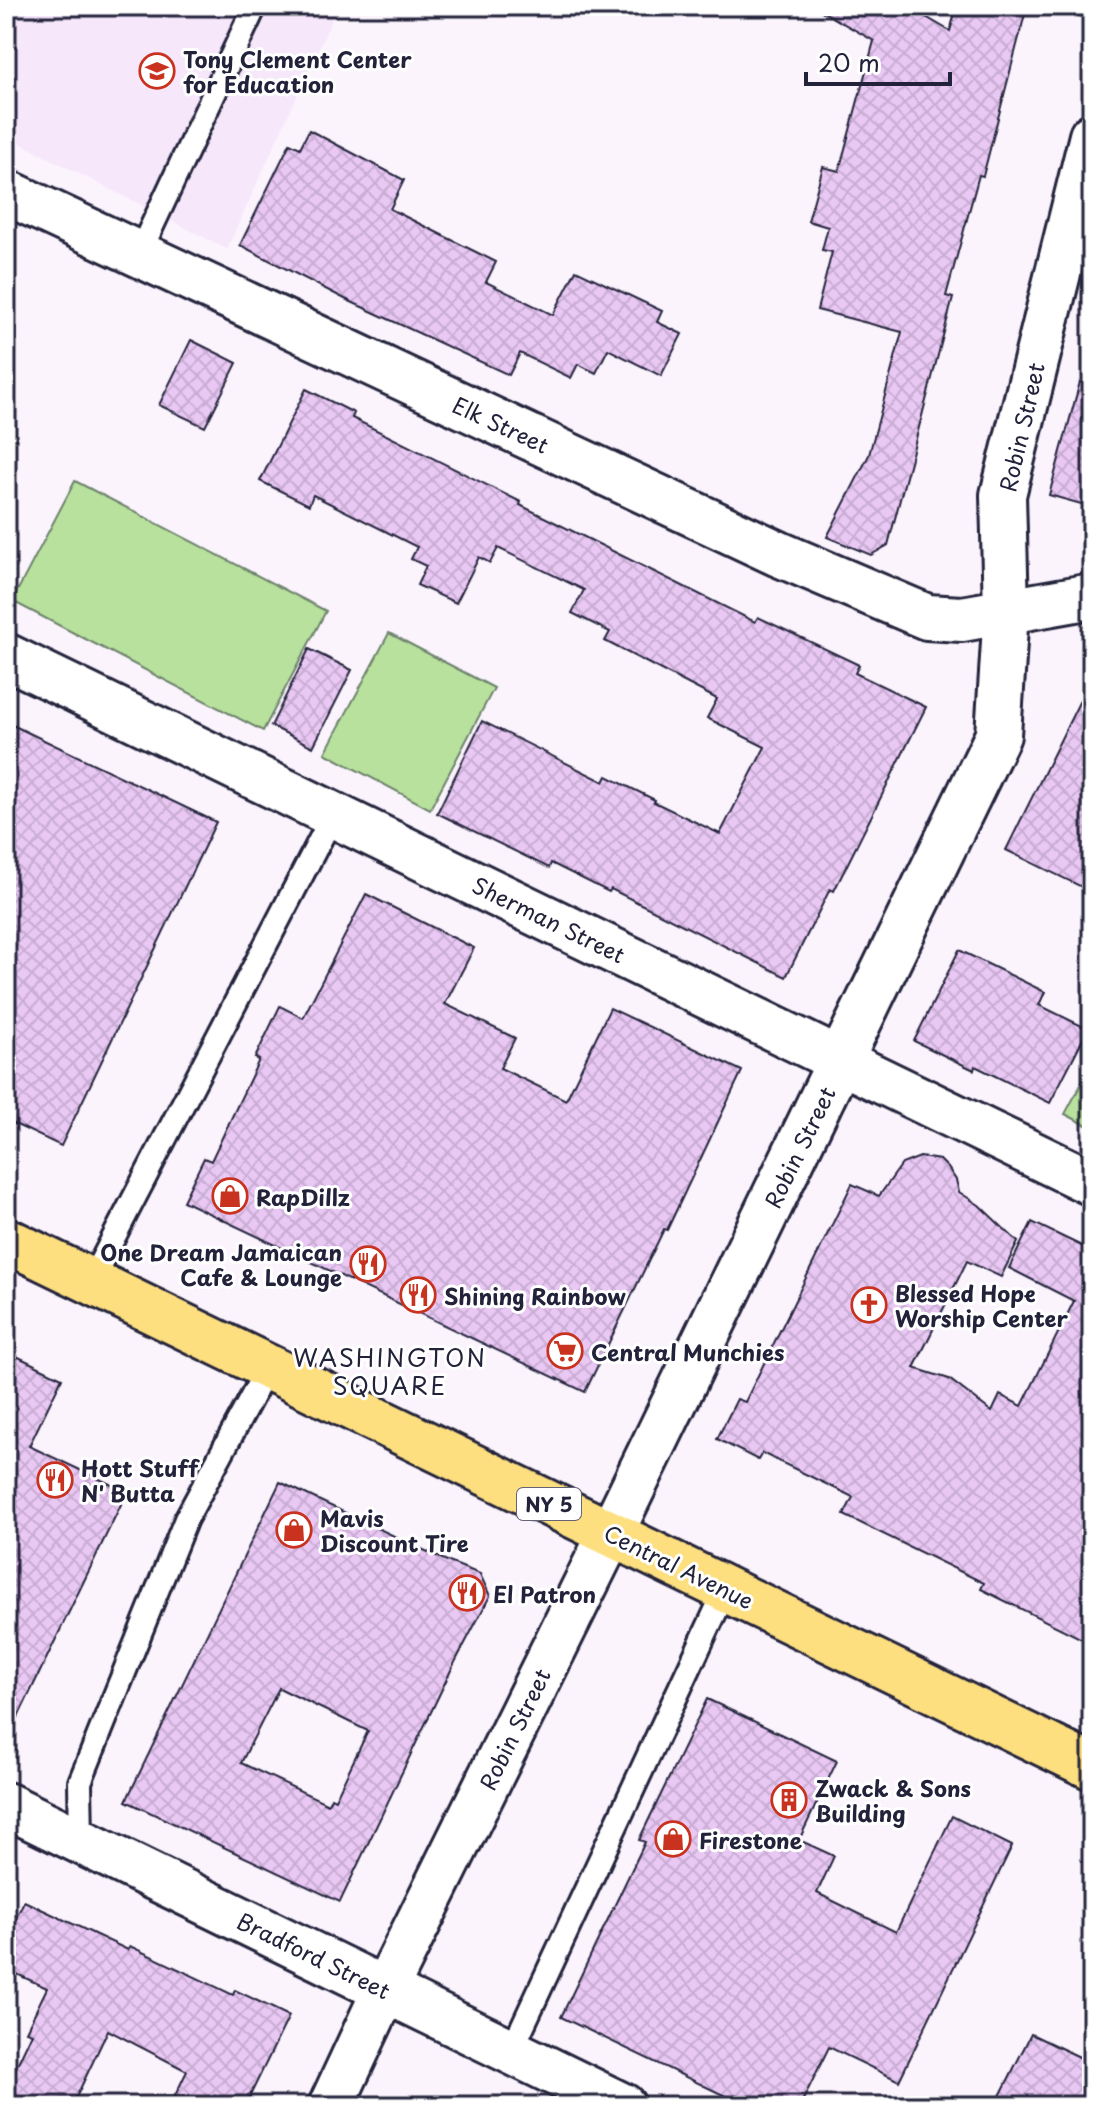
<svg xmlns="http://www.w3.org/2000/svg" width="1098" height="2112" font-family="'Playpen Sans',sans-serif">
<style>
.built{fill:#f6e7fa}
.grass{fill:#b8e19d;stroke:#6d826c;stroke-width:2}
.building{fill:url(#building-cross-hatch);stroke:#22223b;stroke-width:2;fill-rule:evenodd}
.lines{fill:none;stroke-linecap:round;stroke-linejoin:round}
.service-casing{stroke:#22223b;stroke-width:28}
.minor-casing{stroke:#22223b;stroke-width:50}
.primary-casing{stroke:#22223b;stroke-width:50}
.service{stroke:#fff;stroke-width:22}
.minor{stroke:#fff;stroke-width:44}
.primary{stroke:#fddf80;stroke-width:44}
.labels{text-anchor:middle;dominant-baseline:central;stroke-width:6;stroke-linejoin:round;paint-order:stroke}
.shield{fill:#fff;stroke:#646476;stroke-width:2}
.shield-label{font-size:20px;font-weight:bold;fill:#22223b}
.poi-label{font-size:22px;font-weight:bold;fill:#22223b;stroke:#fff;text-anchor:start}
.street-label{font-size:22px;fill:#22223b;stroke:#fff}
.neighbourhood-label{font-size:24px;letter-spacing:2px;fill:#22223b;stroke:#fff}
</style>
<defs>
<pattern id="building-cross-hatch" width="8" height="8" patternUnits="userSpaceOnUse" patternTransform="scale(2)"><rect width="8" height="8" fill="#e9c8f4"/><path d="M0 0l8 8M0 8l8-8" fill="none" stroke="#c8acd2"/></pattern>
</defs>
<rect width="100%" height="100%" fill="#fbf4fd"/>
<filter id="ink" filterUnits="userSpaceOnUse"><feTurbulence type="fractalNoise" baseFrequency=".0125" numOctaves="2"/><feDisplacementMap in="SourceGraphic" scale="16" xChannelSelector="R" yChannelSelector="G"/><feConvolveMatrix kernelMatrix="1 2 1 2 8 2 1 2 1" color-interpolation-filters="sRGB"/></filter>
<g filter="url(#ink)">
<path class="built" d="M6 6H338L227 249 6 136Z"/>
<g class="grass">
<path d="M75 481 326 611 263 731 12 601Z"/>
<path d="M389 633 494 688 430 809 325 753Z"/>
<path d="M1092 1064V1128L1065 1114Z"/>
</g>
<g class="building">
<path d="M813 6H907L950 31 957 6H993L1025 14 983 176 979 175 946 296 953 298 888 545 871 555 827 537 869 455 902 332 817 310 832 252 822 250 828 227 808 221 823 167 839 171 874 41Z"/>
<path d="M309 130 404 180 390 209 496 262 486 282 553 315 576 270 662 311 657 322 682 334 661 376 608 349 596 373 578 364 571 378 520 353 509 375 345 299 240 245 290 143 300 148Z"/>
<path d="M191 340 237 363 205 427 159 405Z"/>
<path d="M1080 382 1092 384V507L1049 495Z"/>
<path d="M306 389 354 413 352 418 521 502 520 505 755 622 758 617 859 665 855 673 926 707 834 891 830 889 786 977 611 889 609 892 551 863 549 868 437 813 482 721 604 782 607 776 655 800 654 802 720 834 765 747 707 718 717 699 605 641 610 632 572 613 584 590 498 548 490 563 479 557 456 603 417 585 426 566 411 559 417 547 313 495 309 505 260 481Z"/>
<path d="M309 649 352 670 313 747 271 726Z"/>
<path d="M1092 676V892L1006 850Z"/>
<path d="M6 722 216 822 61 1146 6 1120Z"/>
<path d="M366 894 474 948 445 1004 515 1038 500 1068 566 1100 610 1008 742 1071 667 1230 664 1229 585 1392 183 1201 204 1158 211 1161 259 1060 255 1058 280 1006 303 1018Z"/>
<path d="M959 950 1045 992 1039 1005 1088 1029 1050 1103 975 1066 974 1070 914 1041Z"/>
<path d="M920 1157 940 1160 948 1168 956 1180 959 1192 979 1205 1018 1242 1001 1277 967 1261 914 1368 949 1379 992 1412 1000 1395 1022 1406 1074 1301 1009 1268 1032 1222 1092 1251V1644L981 1589 984 1583 844 1515 853 1497 762 1453 758 1460 717 1439 737 1399 745 1402 852 1184 879 1196 902 1164Z"/>
<path d="M6 1351 62 1378 29 1446 127 1492 6 1742Z"/>
<path d="M280 1482 449 1562 480 1574 490 1596 453 1666 340 1902 126 1801ZM279 1688 368 1731 335 1799 331 1797 328 1804 241 1763Z"/>
<path d="M707 1699 837 1761 799 1840 834 1856 817 1893 896 1932 952 1816 1012 1846 899 2081 829 2047 800 2106H746L561 2017 645 1842 639 1840Z"/>
<path d="M24 1901 128 1950 130 1946 233 1995 235 1990 289 2016 245 2106H170L187 2071 108 2030 72 2106H6V2088L32 2033 26 2031 47 1988 6 1969V1939Z"/>
<path d="M1031 2034 1092 2063V2106H995Z"/>
</g>
<g class="lines">
<defs>
<g id="service">
<path d="M139 254 255 6"/>
<path d="M91 1281 333 815"/>
<path d="M81 1840 80 1782 186 1519 268 1367"/>
<path d="M511 2051 726 1589"/>
</g>
<g id="minor">
<path d="M6 192 779 554 927 617 962 619 1092 596"/>
<path d="M6 656 1092 1183"/>
<path d="M6 1805 623 2106"/>
<path d="M331 2106 385 1990 611 1533 998 735 1006 611 1003 495 1092 136"/>
</g>
<path id="primary" d="M6 1240 1092 1767"/>
</defs>
<use href="#service" class="service-casing"/>
<use href="#minor" class="minor-casing"/>
<use href="#primary" class="primary-casing"/>
<use href="#service" class="service"/>
<use href="#minor" class="minor"/>
<use href="#primary" class="primary"/>
</g>
</g>
<defs>
<symbol id="school-ring" viewBox="-11 -11 22 22"><circle r="9.5" fill="#fff" stroke="#c8321e" stroke-width="1.5"/><path d="M0-5L7-2L0 1L-7-2ZM-4 1L0 2.5L4 1V4Q0 6-4 4Z" fill="#c8321e"/></symbol>
<symbol id="shop-ring" viewBox="-11 -11 22 22"><circle r="9.5" fill="#fff" stroke="#c8321e" stroke-width="1.5"/><path d="M-5-2.5h2.3a2.7 3.5 0 0 1 5.4 0H5L5.5 6h-11ZM-1.5-2.5h3a1.5 2.3 0 0 0-3 0Z" fill="#c8321e"/></symbol>
<symbol id="restaurant-ring" viewBox="-11 -11 22 22"><circle r="9.5" fill="#fff" stroke="#c8321e" stroke-width="1.5"/><path d="M-5-6h1v4h1v-4h1v4h1v-4h1v5L-1.5 .5V6h-2V.5L-5-1ZM5-6V6H3V1.5H1.5Q1.5-4 5-6Z" fill="#c8321e"/></symbol>
<symbol id="church-ring" viewBox="-11 -11 22 22"><circle r="9.5" fill="#fff" stroke="#c8321e" stroke-width="1.5"/><path d="M-1.2-6h2.4v3.5h3.3v2.4h-3.3V6h-2.4V-.1h-3.3v-2.4h3.3Z" fill="#c8321e"/></symbol>
<symbol id="supermarket-ring" viewBox="-11 -11 22 22"><circle r="9.5" fill="#fff" stroke="#c8321e" stroke-width="1.5"/><path d="M-6-5.5h2.5l.6 2H6L4.5 2H-2.5L-4.4-4H-6ZM-1.5 3.2a1.3 1.3 0 1 0 .1 0ZM3 3.2a1.3 1.3 0 1 0 .1 0Z" fill="#c8321e"/></symbol>
<symbol id="building-ring" viewBox="-11 -11 22 22"><circle r="9.5" fill="#fff" stroke="#c8321e" stroke-width="1.5"/><path d="M-4-6H4V6H1V3H-1V6H-4ZM-2.5-4.3h1.7v1.8h-1.7ZM.8-4.3h1.7v1.8H.8ZM-2.5-1h1.7V.8h-1.7ZM.8-1h1.7V.8H.8Z" fill="#c8321e"/></symbol>
</defs>
<g fill-rule="evenodd">
<use href="#school-ring" x="137" y="51" width="40" height="40"/>
<use href="#shop-ring" x="210" y="1176" width="40" height="40"/>
<use href="#restaurant-ring" x="348" y="1244" width="40" height="40"/>
<use href="#restaurant-ring" x="398" y="1275" width="40" height="40"/>
<use href="#church-ring" x="849" y="1285" width="40" height="40"/>
<use href="#supermarket-ring" x="545" y="1331" width="40" height="40"/>
<use href="#restaurant-ring" x="35" y="1460" width="40" height="40"/>
<use href="#shop-ring" x="274" y="1510" width="40" height="40"/>
<use href="#restaurant-ring" x="447" y="1573" width="40" height="40"/>
<use href="#building-ring" x="769" y="1780" width="40" height="40"/>
<use href="#shop-ring" x="653" y="1819" width="40" height="40"/>
</g>
<g class="labels">
<rect class="shield" x="517" y="1488" width="64" height="32" rx="6"/>
<g class="shield-label">
<text x="549" y="1504">NY 5</text>
</g>
<g class="poi-label">
<text x="183" y="58">Tony Clement Center<tspan x="183" dy="25">for Education</tspan></text>
<text x="256" y="1196">RapDillz</text>
<text x="342" y="1251" text-anchor="end">One Dream Jamaican<tspan x="342" dy="25">Cafe &amp; Lounge</tspan></text>
<text x="895" y="1292">Blessed Hope<tspan x="895" dy="25">Worship Center</tspan></text>
<text x="444" y="1295">Shining Rainbow</text>
<text x="591" y="1351">Central Munchies</text>
<text x="81" y="1467">Hott Stuff<tspan x="81" dy="25">N' Butta</tspan></text>
<text x="320" y="1517">Mavis<tspan x="320" dy="25">Discount Tire</tspan></text>
<text x="493" y="1593">El Patron</text>
<text x="815" y="1787">Zwack &amp; Sons<tspan x="815" dy="25">Building</tspan></text>
<text x="699" y="1839">Firestone</text>
</g>
<g class="street-label">
<text transform="translate(501 424) rotate(25)">Elk Street</text>
<text transform="translate(1021 427) rotate(-77)">Robin Street</text>
<text transform="translate(549 919) rotate(26)">Sherman Street</text>
<text transform="translate(799 1147) rotate(-64)">Robin Street</text>
<text transform="translate(679 1566) rotate(26)">Central Avenue</text>
<text transform="translate(514 1729) rotate(-64)">Robin Street</text>
<text transform="translate(314 1955) rotate(26)">Bradford Street</text>
</g>
<g class="neighbourhood-label">
<text x="390" y="1357">WASHINGTON<tspan x="390" dy="28">SQUARE</tspan></text>
</g>
</g>
<rect width="1098" height="2112" fill="none" stroke="#fff" stroke-width="32"/>
<rect x="16" y="16" width="1066" height="2080" fill="none" stroke="#22223b" stroke-width="3" filter="url(#ink)"/>
<path d="M806 72v12h144v-12" fill="none" stroke="#22223b" stroke-width="4"/>
<text x="818" y="72" font-size="24" fill="#22223b" stroke="#ffffff" stroke-width="6" paint-order="stroke">20 m</text>
</svg>
